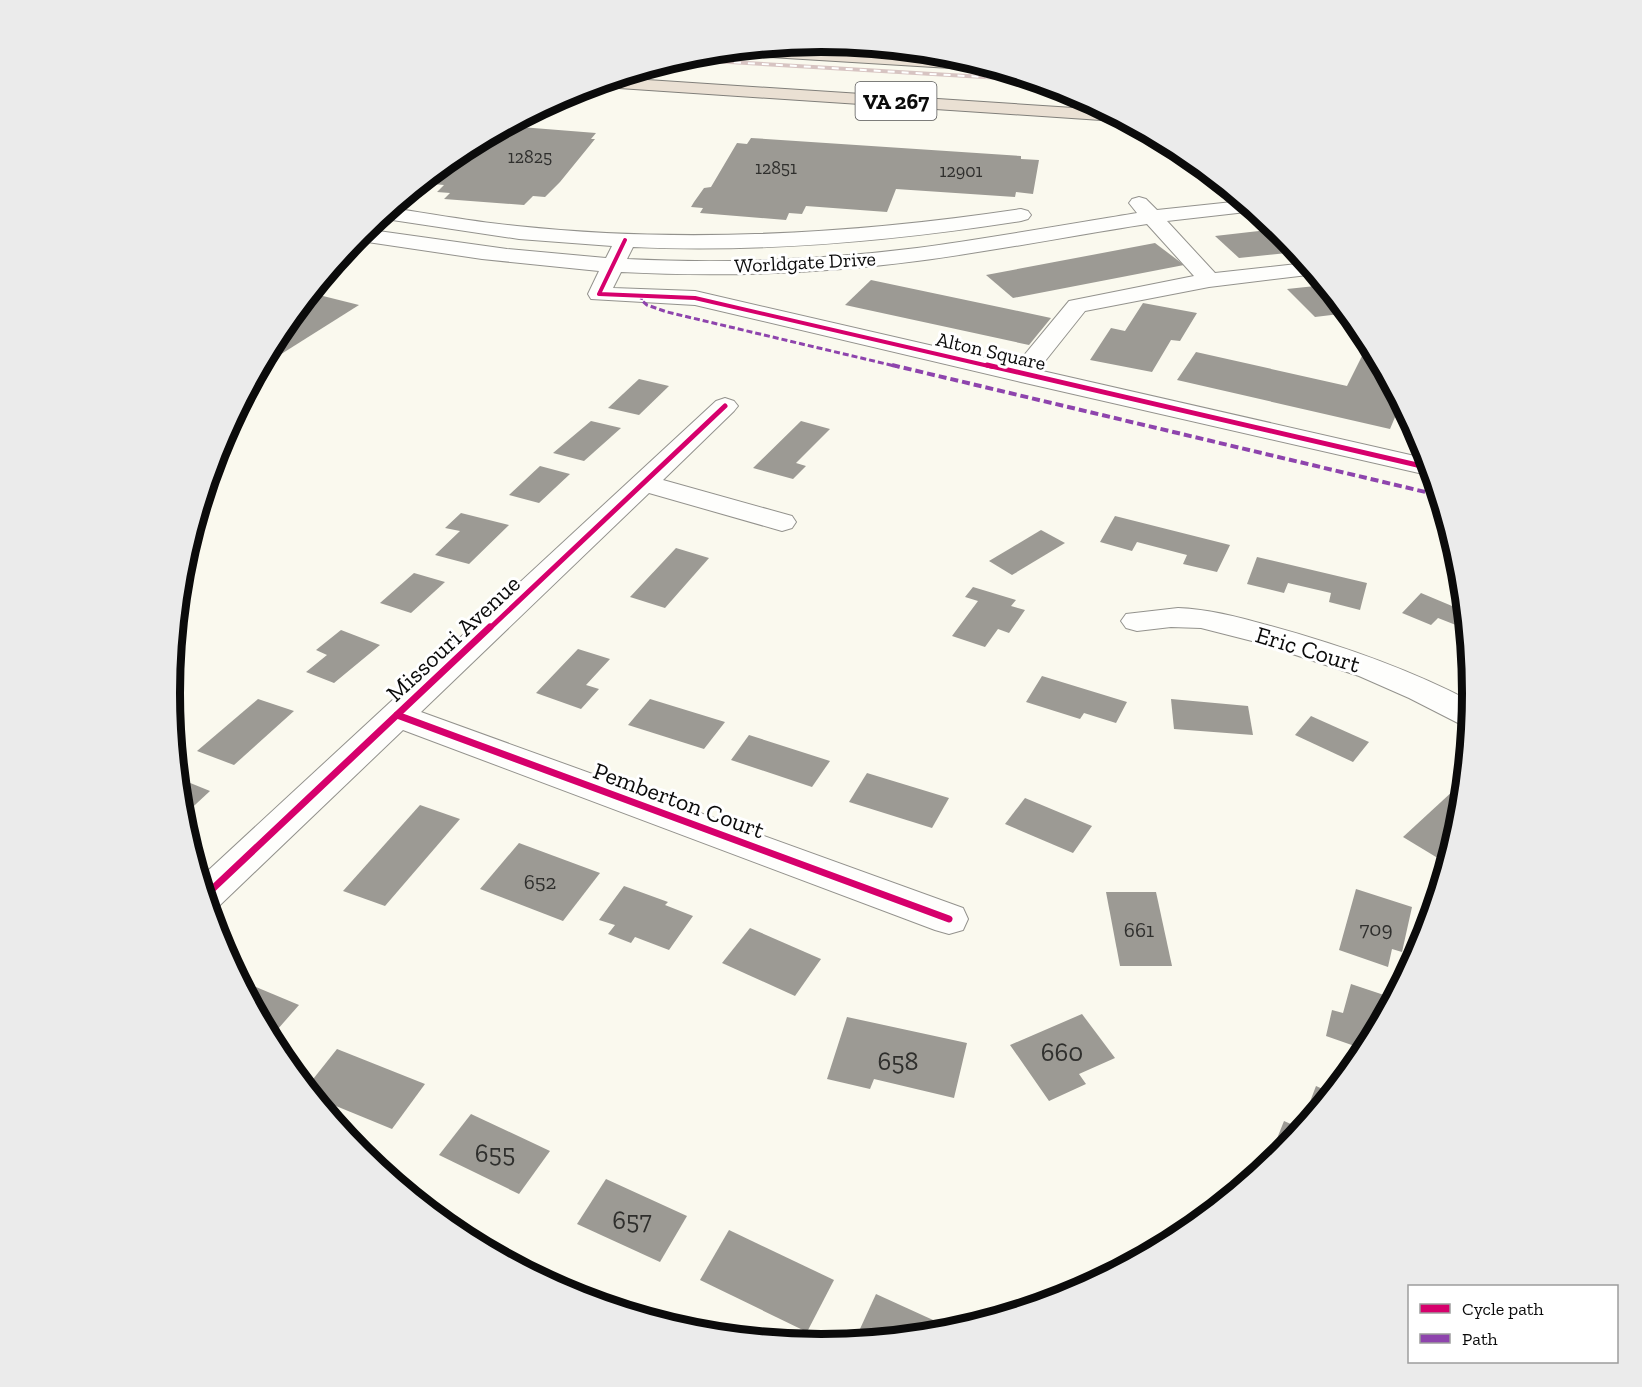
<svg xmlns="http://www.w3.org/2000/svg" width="1642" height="1387" font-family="'Zilla Slab',serif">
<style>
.building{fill:#9c9a94}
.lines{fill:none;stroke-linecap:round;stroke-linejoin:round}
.minor-casing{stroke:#93928d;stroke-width:2}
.highway-casing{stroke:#807f7a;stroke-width:2}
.minor{fill:#fefefc;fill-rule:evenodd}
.highway{fill:#eae0d3;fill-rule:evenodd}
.rail-casing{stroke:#d7c4c2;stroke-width:4}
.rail{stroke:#fff;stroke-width:2;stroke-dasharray:7;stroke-linecap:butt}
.quiet-far1{stroke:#8e44ad;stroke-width:3;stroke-dasharray:6 3;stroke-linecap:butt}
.quiet{stroke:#8e44ad;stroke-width:4;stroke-dasharray:8 4;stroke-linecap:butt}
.cycleway-far2-casing{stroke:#fff;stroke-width:6}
.cycleway-far1-casing{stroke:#fff;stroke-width:8}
.cycleway-casing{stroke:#fff;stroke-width:10}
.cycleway-far2{stroke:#d6006c;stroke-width:4}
.cycleway-far1{stroke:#d6006c;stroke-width:5}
.cycleway{stroke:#d6006c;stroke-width:7}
.labels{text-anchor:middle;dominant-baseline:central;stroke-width:6;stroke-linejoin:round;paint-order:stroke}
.far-number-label{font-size:18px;fill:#2f2f2d}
.far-street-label{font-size:20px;fill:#0b0b0b;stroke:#fff}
.number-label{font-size:21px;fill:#2f2f2d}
.shield{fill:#fff;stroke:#545454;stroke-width:1.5}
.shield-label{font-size:22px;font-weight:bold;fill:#0b0b0b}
.street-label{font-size:24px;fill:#0b0b0b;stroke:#fff}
.near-number-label{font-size:26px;fill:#2f2f2d}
.rim{fill:none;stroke:#0b0b0b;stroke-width:8}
</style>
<rect width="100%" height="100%" fill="#faf9ee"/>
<g class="building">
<path d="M507 126 596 133 591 139H595L560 182 545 197 533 196 524 205 444 199 450 193 437 192 444 185 421 183 459 152Z"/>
<path d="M751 138 1021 156V159L1039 160 1033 194 1016 192 1015 197 896 189 887 212 806 206 802 214 789 213 786 220 700 213 703 208 691 207 694 202 704 188 711 187 737 143 747 144Z"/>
<path d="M1277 229 1297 252 1239 258 1215 236Z"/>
<path d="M1155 243 1184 265 1013 298 986 275Z"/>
<path d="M871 280 1051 318 1029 345 845 305Z"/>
<path d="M1325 285 1348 313 1315 317 1287 289Z"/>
<path d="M311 293 359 305 267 363 263 361 279 331Z"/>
<path d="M1143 303 1197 313 1180 341 1171 340 1152 372 1090 360 1111 328 1125 331Z"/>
<path d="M1369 342 1401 403 1390 429 1177 380 1196 352 1347 386Z"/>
<path d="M639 379 669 386 639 415 608 408Z"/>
<path d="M591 421 621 428 584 461 553 453Z"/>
<path d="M801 421 830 429 796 463 806 466 793 479 753 468Z"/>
<path d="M540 466 570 474 539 503 509 495Z"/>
<path d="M461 513 509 525 469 564 435 555 460 531 445 528Z"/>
<path d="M1115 516 1230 545 1217 572 1183 564 1187 555 1137 542 1132 551 1100 542Z"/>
<path d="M1041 530 1065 543 1012 575 989 561Z"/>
<path d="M676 548 709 558 665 608 630 597Z"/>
<path d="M1257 557 1367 583 1360 610 1329 602 1331 593 1288 583 1284 593 1247 584Z"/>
<path d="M414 573 445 582 411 613 380 603Z"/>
<path d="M973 587 1016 600 1011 606 1025 610 1009 633 998 629 985 647 952 636 978 601 965 597Z"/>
<path d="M1421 593 1464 611 1466 629 1438 618 1431 625 1402 613Z"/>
<path d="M341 630 380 645 334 683 306 672 327 655 316 650Z"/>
<path d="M578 649 610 659 586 685 599 689 581 709 536 693Z"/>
<path d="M1042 676 1127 702 1116 723 1084 713 1080 719 1026 702Z"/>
<path d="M258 699 294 711 234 765 197 751Z"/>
<path d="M650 699 725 722 704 749 628 725Z"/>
<path d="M1171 699 1248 706 1253 735 1174 729Z"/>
<path d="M1311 716 1369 742 1353 762 1295 735Z"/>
<path d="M749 735 830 761 812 787 731 760Z"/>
<path d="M867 773 949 798 932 828 849 802Z"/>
<path d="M178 778 210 791 182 817 180 798Z"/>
<path d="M1454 790 1462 795 1460 821 1451 851 1441 860 1403 837Z"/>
<path d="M1025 798 1092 826 1073 853 1005 824Z"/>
<path d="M420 805 460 819 385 906 343 891Z"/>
<path d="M519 843 600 873 563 921 480 889Z"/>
<path d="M624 886 668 902 665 905 693 916 669 950 635 937 631 943 608 934 615 925 599 920Z"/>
<path d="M1356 889 1412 907 1402 952 1392 949 1388 967 1339 950Z"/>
<path d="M1106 892H1156L1172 966H1120Z"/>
<path d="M750 928 821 959 795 996 722 963Z"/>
<path d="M1351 984 1393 998 1366 1050 1326 1036 1332 1010 1343 1013Z"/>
<path d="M256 987 299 1005 270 1038 248 996Z"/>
<path d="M1082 1014 1115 1058 1079 1074 1086 1084 1049 1101 1010 1045Z"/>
<path d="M847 1017 967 1043 954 1098 874 1079 870 1089 827 1079Z"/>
<path d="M337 1049 425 1084 392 1129 314 1097 306 1088Z"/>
<path d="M1316 1086 1332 1093 1288 1146 1276 1141 1284 1121 1300 1128Z"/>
<path d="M471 1114 550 1151 519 1194 439 1155Z"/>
<path d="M606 1179 687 1216 660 1262 577 1224Z"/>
<path d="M729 1230 834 1280 807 1332 700 1280Z"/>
<path d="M876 1294 955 1330 854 1342Z"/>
</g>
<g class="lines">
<defs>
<g id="minor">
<path d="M1139 197 1146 199 1157 210 1242 201 1255 211 1167 221 1215 273 1306 263 1316 274 1209 287 1085 311 1038 370 1428 459 1432 476 1021 382 695 305 591 299 588 294 599 271 482 259 354 240 364 229 507 249 606 258 612 246 519 239 379 218 391 208C433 214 475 222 517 226 685 244 854 234 1021 209L1028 211 1031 215 1028 219 1021 221C892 241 763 253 633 247L627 259C723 264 821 260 917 248 991 238 1064 225 1137 213L1129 203 1132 199ZM1147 224 1194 276 1069 301 1016 365 695 291 613 288 621 272C719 277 819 274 917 261 994 251 1070 236 1147 224Z"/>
<path d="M725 398 734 401 738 406 734 411 663 480 792 516 796 522 792 528 782 531 649 493 421 712 963 908 968 919 963 930 949 934 935 930 403 730 219 906 209 909 200 878 716 401Z"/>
<path d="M1178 608C1209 609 1237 617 1267 625 1337 644 1407 668 1472 702L1469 726 1458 723 1409 698 1359 676 1256 642 1201 628 1171 627 1137 631 1126 628 1121 621 1126 614Z"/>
</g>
<g id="highway">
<path d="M770 47 962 59 990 67 983 70 738 55 730 51Z"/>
<path d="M617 78 1104 110 1123 120 1116 121 604 87 597 84Z"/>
</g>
</defs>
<use href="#minor" class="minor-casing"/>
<use href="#highway" class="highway-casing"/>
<use href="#minor" class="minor"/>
<use href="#highway" class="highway"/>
<defs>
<path id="rail" d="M678 59 1033 80"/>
</defs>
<use href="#rail" class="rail-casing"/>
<use href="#rail" class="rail"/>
<path class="quiet-far1" d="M643 294 641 300 647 305 667 312 899 367"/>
<path class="quiet" d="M892 365 1438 495"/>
<defs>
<path id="cycleway-far2" d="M625 240 599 294 695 298 993 367"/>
<g id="cycleway-far1">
<path d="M987 365 1430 468"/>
<path d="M489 629 725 406"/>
</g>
<g id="cycleway">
<path d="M397 715 949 919"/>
<path d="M205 896 490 627"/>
</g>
</defs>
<use href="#cycleway-far2" class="cycleway-far2-casing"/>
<use href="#cycleway-far1" class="cycleway-far1-casing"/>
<use href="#cycleway" class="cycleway-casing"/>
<use href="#cycleway-far2" class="cycleway-far2"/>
<use href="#cycleway-far1" class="cycleway-far1"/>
<use href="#cycleway" class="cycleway"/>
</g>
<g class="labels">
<g class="far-number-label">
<text x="530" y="157">12825</text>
<text x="776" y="168">12851</text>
<text x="961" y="171">12901</text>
</g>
<g class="far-street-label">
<text transform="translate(805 262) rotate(-3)">Worldgate Drive</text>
<text transform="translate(991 351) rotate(13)">Alton Square</text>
</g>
<g class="number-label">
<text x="540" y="881">652</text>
<text x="1376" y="928">709</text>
<text x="1139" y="929">661</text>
</g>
<rect class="shield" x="855.5" y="82" width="81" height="38" rx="4.5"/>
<g class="shield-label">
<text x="896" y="101">VA 267</text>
</g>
<g class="street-label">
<text transform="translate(453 638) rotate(-43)">Missouri Avenue</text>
<text transform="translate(1308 649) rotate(17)">Eric Court</text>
<text transform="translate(679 800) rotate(20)">Pemberton Court</text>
</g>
<g class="near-number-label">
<text x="1062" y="1052">660</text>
<text x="898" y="1061">658</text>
<text x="495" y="1153">655</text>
<text x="632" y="1220">657</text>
</g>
</g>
<path d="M0 0H1642V1387H0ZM180 693a641 641 0 1 1 1282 0a641 641 0 1 1-1282 0Z" fill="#ebebeb" fill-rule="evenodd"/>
<path class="rim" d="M180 693a641 641 0 1 1 1282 0a641 641 0 1 1-1282 0Z"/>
<rect x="1408" y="1285" width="210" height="78" fill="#ffffff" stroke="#9d9d9d" stroke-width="1.5"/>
<rect x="1420" y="1304" width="30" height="9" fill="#d6006c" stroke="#9d9d9d" stroke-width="1.5"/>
<text x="1462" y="1315" font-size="18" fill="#0b0b0b">Cycle path</text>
<rect x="1420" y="1334" width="30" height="9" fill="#8e44ad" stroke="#9d9d9d" stroke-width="1.5"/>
<text x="1462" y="1345" font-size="18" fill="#0b0b0b">Path</text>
</svg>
